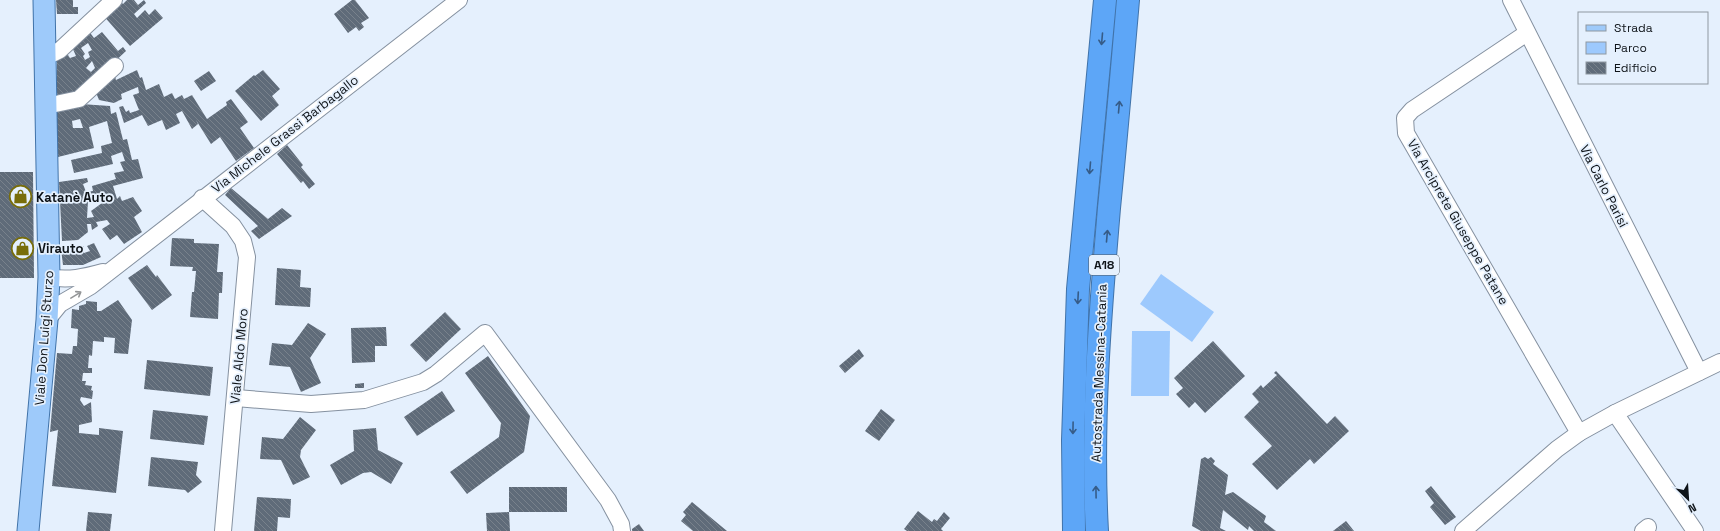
<svg xmlns="http://www.w3.org/2000/svg" width="1720" height="531" font-family="'Space Grotesk',sans-serif">
<style>
.park{fill:#9dc9fd}
.building{fill:url(#building-back-hatch);fill-rule:evenodd}
.lines{fill:none;stroke-linecap:round;stroke-linejoin:round}
.minor-casing{stroke:#8591a0;stroke-width:18}
.major-casing{stroke:#4173a9;stroke-width:23}
.highway-casing{stroke:#4173a9;stroke-width:24}
.minor{stroke:#fff;stroke-width:16}
.major{stroke:#9ecafa;stroke-width:21}
.highway{stroke:#5da6f7;stroke-width:22}
.oneway{stroke:#365c88}
.oneway2{stroke:#939597}
.labels{text-anchor:middle;dominant-baseline:central;stroke-width:3.5;stroke-linejoin:round;paint-order:stroke}
.shield{fill:#e5f0fd;stroke:#4e555d;stroke-width:1}
.shield-label{font-size:12px;font-weight:bold;fill:#0e1318}
.street-label{font-size:13px;fill:#0e1318;stroke:#e5f0fd}
.poi-label{font-size:13px;font-weight:bold;fill:#0e1318;stroke:#e5f0fd;text-anchor:start}
</style>
<defs>
<pattern id="building-back-hatch" width="6" height="6" patternUnits="userSpaceOnUse"><rect width="6" height="6" fill="#5f6b79"/><path d="M-1 5l2 2M0 0l6 6M5-1l2 2" fill="none" stroke="#79828c"/></pattern>
</defs>
<rect width="100%" height="100%" fill="#e5f0fd"/>
<g class="park">
<path d="M1161 274 1214 312 1192 342 1140 304Z"/>
<path d="M1132 331H1170L1169 396H1131Z"/>
</g>
<g class="building">
<path d="M56 0H73V7H78V14H57Z"/>
<path d="M119 0 123 4 127 0H134L138 5 144 0 146 3 134 14 137 18 145 10 149 15 155 9 163 18 130 46 102 14Z"/>
<path d="M352 0H355L369 18 361 23 364 27 359 31 356 27 348 33 334 14Z"/>
<path d="M88 30 94 38 102 32 118 51 123 47 126 51 78 96 56 100 57 58 66 52 70 58 76 56 72 47ZM88 43 92 50 88 52 90 57 85 60 83 56 85 54 81 48ZM92 61 95 68 91 72 86 68Z"/>
<path d="M137 70 140 78 142 77 146 90 159 84 164 97 172 93 175 99 182 95 184 99 192 95 207 119 227 105 226 102 231 99 248 122 240 128 254 148 236 161 220 137 211 144 196 120 198 124 192 129 182 111 176 114 180 123 166 130 162 120 148 126 142 115 124 123 119 107 123 106 126 112 129 110 130 113 139 110 133 95 139 93 138 87 121 94 122 99 114 103 99 100 95 90 114 72 116 80Z"/>
<path d="M263 70 280 89 272 96 279 105 261 121 235 91 254 75 255 76Z"/>
<path d="M209 71 216 81 201 91 194 81Z"/>
<path d="M81 104 110 106 111 114 116 112 123 140 127 139 132 160 138 159 143 178 113 186 117 199 120 196 122 201 133 197 142 211 134 217 142 232 124 244 117 235 110 240 102 229 110 224 107 220 96 222 98 226 92 230 91 224H87L88 232 78 240 62 241 59 182 87 178 88 182 83 184 86 192 93 191 92 186 116 179 114 173 124 171 120 162 125 161 122 152 111 156 113 164 74 173 71 160 102 153 101 146 112 143 107 121 89 127 94 148 58 157 56 108ZM80 119 83 128H73L72 121ZM101 199 102 203 91 211 94 217 87 218 88 201Z"/>
<path d="M287 145 303 165 301 167 315 184 309 189 303 181 301 183 277 154Z"/>
<path d="M0 172H33L34 278H0Z"/>
<path d="M231 188 268 219 282 208 292 216 259 239 251 231 258 226 225 195Z"/>
<path d="M172 238 194 239V243L219 244 217 272H223L222 293H219L218 319 190 317 192 292H194L196 271H192L193 267 170 266Z"/>
<path d="M94 243 101 257 83 265H63L61 249 84 246V253L90 251 87 246Z"/>
<path d="M147 265 156 277 157 275 172 295 152 310 128 278Z"/>
<path d="M277 268 301 270 300 287 311 288 310 307 275 305Z"/>
<path d="M118 300 132 320 128 354 114 353 115 338 104 337V342L93 341 92 356 89 355 88 368H92V373H83L82 381H86L85 385 92 386 91 390 93 391 92 399 81 397 80 400 84 406 91 402 92 422 79 425V433L99 435V428L123 431 116 493 52 486 58 430 50 432 57 353 72 354 73 346H77L78 329 71 328 72 309 79 310V306L86 304V301L97 302V311H101Z"/>
<path d="M445 312 461 329 426 362 410 345Z"/>
<path d="M308 323 326 334 310 358 321 383 301 392 290 367 269 365 272 343 292 345Z"/>
<path d="M386 327 387 346H375V362L352 363 351 328Z"/>
<path d="M1213 341 1245 376 1205 413 1195 402 1189 408 1176 394 1183 388 1174 378Z"/>
<path d="M859 349 864 356 845 373 839 366Z"/>
<path d="M488 356 530 416 524 452 467 494 450 472 499 437 501 423 465 373Z"/>
<path d="M147 360 213 367 210 396 144 389Z"/>
<path d="M1276 371 1327 424 1335 416 1349 431 1314 464 1310 459 1277 490 1252 464 1272 446 1244 417 1259 402 1252 394 1261 385 1263 388 1277 375 1274 373Z"/>
<path d="M364 383V388H355V384Z"/>
<path d="M442 391 455 411 417 436 404 417Z"/>
<path d="M881 409 895 420 879 441 865 431Z"/>
<path d="M153 410 208 416 204 445 150 439Z"/>
<path d="M300 417 316 430 301 450 300 457 310 477 293 485 281 460 260 459 262 437 283 439Z"/>
<path d="M376 428 378 450 403 463 391 484 371 472 363 473 341 485 330 465 354 451 353 430Z"/>
<path d="M151 457 198 462 196 475 202 482 188 493 185 490 148 486Z"/>
<path d="M1205 457 1208 459 1211 457 1215 461 1213 464 1228 475 1225 495 1233 492 1266 516 1264 522 1276 531H1254L1249 526 1248 530 1223 510 1220 528 1226 531H1201L1192 526 1201 459Z"/>
<path d="M1431 486 1456 517 1445 525 1430 507 1434 503 1425 491Z"/>
<rect x="509" y="487" width="58" height="25"/>
<path d="M257 497 291 499 290 518 278 517 277 531H254Z"/>
<path d="M692 502 727 531H693L681 521 686 515 683 512Z"/>
<path d="M918 511 932 522 934 519 937 521 944 512 950 518 941 529 943 531H907L904 529Z"/>
<path d="M88 512 112 514 110 531H86Z"/>
<path d="M509 512 510 531H487L486 513Z"/>
<path d="M1346 521 1354 531H1333Z"/>
<path d="M639 524 644 531H632V529Z"/>
</g>
<g class="lines">
<defs>
<g id="minor">
<path d="M1511 0 1699 372"/>
<path d="M1527 33 1412 110 1405 118 1406 133 1579 433"/>
<path d="M45 56 52 54 60 50 114 0"/>
<path d="M46 106 79 99 115 66"/>
<path d="M202 198 233 226 243 241 247 257 223 531"/>
<path d="M49 277C68 281 85 277 103 272"/>
<path d="M47 320 60 304 91 286 459 0"/>
<path d="M236 398 311 404 364 400 423 382 436 374 485 333 608 500 621 524 622 531"/>
<path d="M1615 413 1695 531"/>
<path d="M1463 531 1557 449 1579 433 1615 413 1720 362"/>
<path d="M1643 531 1648 527"/>
</g>
<path id="major" d="M28 531 47 320 49 277 44 0"/>
<g id="highway">
<path d="M1074 531 1073 440 1078 289 1105 0"/>
<path d="M1097 531C1091 423 1100 315 1109 208 1116 139 1122 69 1128 0"/>
</g>
</defs>
<use href="#minor" class="minor-casing"/>
<use href="#major" class="major-casing"/>
<use href="#highway" class="highway-casing"/>
<use href="#minor" class="minor"/>
<use href="#major" class="major"/>
<use href="#highway" class="highway"/>
</g>
<defs><path id="oneway-shaft" d="M-6 0H5M1.5-3L5.5 0L1.5 3" fill="none" stroke-width="1.6" stroke-linecap="round" stroke-linejoin="round"/></defs>
<g class="oneway">
<use href="#oneway-shaft" transform="translate(1102 39) rotate(95)"/>
<use href="#oneway-shaft" transform="translate(1119 107) rotate(-85)"/>
<use href="#oneway-shaft" transform="translate(1090 168) rotate(95)"/>
<use href="#oneway-shaft" transform="translate(1107 236) rotate(-85)"/>
<use href="#oneway-shaft" transform="translate(1078 298) rotate(93)"/>
<use href="#oneway-shaft" transform="translate(1073 428) rotate(91)"/>
<use href="#oneway-shaft" transform="translate(1096 492) rotate(-91)"/>
</g>
<use class="oneway2" href="#oneway-shaft" transform="translate(76 295) rotate(-31)"/>
<defs>
<symbol id="shop-ring" viewBox="-11 -11 22 22"><circle r="9.5" fill="#e5f0fd" stroke="#786d0a" stroke-width="1.5"/><path d="M-5-2.5h2.3a2.7 3.5 0 0 1 5.4 0H5L5.5 6h-11ZM-1.5-2.5h3a1.5 2.3 0 0 0-3 0Z" fill="#786d0a"/></symbol>
</defs>
<g fill-rule="evenodd">
<use href="#shop-ring" x="8" y="184" width="25" height="25"/>
<use href="#shop-ring" x="10" y="236" width="25" height="25"/>
</g>
<g class="labels">
<rect class="shield" x="1089" y="255" width="30" height="20" rx="3"/>
<g class="shield-label">
<text x="1104" y="265">A18</text>
</g>
<g class="street-label">
<text transform="translate(285 134) rotate(-38)">Via Michele Grassi Barbagallo</text>
<text transform="translate(1604 186) rotate(63)">Via Carlo Parisi</text>
<text transform="translate(1458 222) rotate(60)">Via Arciprete Giuseppe Patane</text>
<text transform="translate(44 338) rotate(-86)">Viale Don Luigi Sturzo</text>
<text transform="translate(239 356) rotate(-85)">Viale Aldo Moro</text>
<text transform="translate(1099 373) rotate(-88)">Autostrada Messina-Catania</text>
</g>
<g class="poi-label">
<text x="36" y="197">Katanè Auto</text>
<text x="38" y="248">Virauto</text>
</g>
</g>
<rect x="1578" y="12" width="130" height="72" fill="#e5f0fd" stroke="#8f98a1"/>
<rect x="1586" y="25" width="20" height="6" fill="#9ecafa" stroke="#8f98a1"/>
<text x="1614" y="32" font-size="12" fill="#0e1318">Strada</text>
<rect x="1586" y="42" width="20" height="12" fill="#9dc9fd" stroke="#8f98a1"/>
<text x="1614" y="52" font-size="12" fill="#0e1318">Parco</text>
<rect x="1586" y="62" width="20" height="12" fill="url(#building-back-hatch)" stroke="#8f98a1"/>
<text x="1614" y="72" font-size="12" fill="#0e1318">Edificio</text>
<g transform="translate(1688 499) rotate(155)" stroke="#e5f0fd" stroke-width="3" paint-order="stroke">
<path d="M0-3L7 15L0 10L-7 15Z" fill="#0e1318"/>
<text y="-6" font-size="11" font-weight="bold" text-anchor="middle" fill="#0e1318">N</text>
</g>
</svg>
